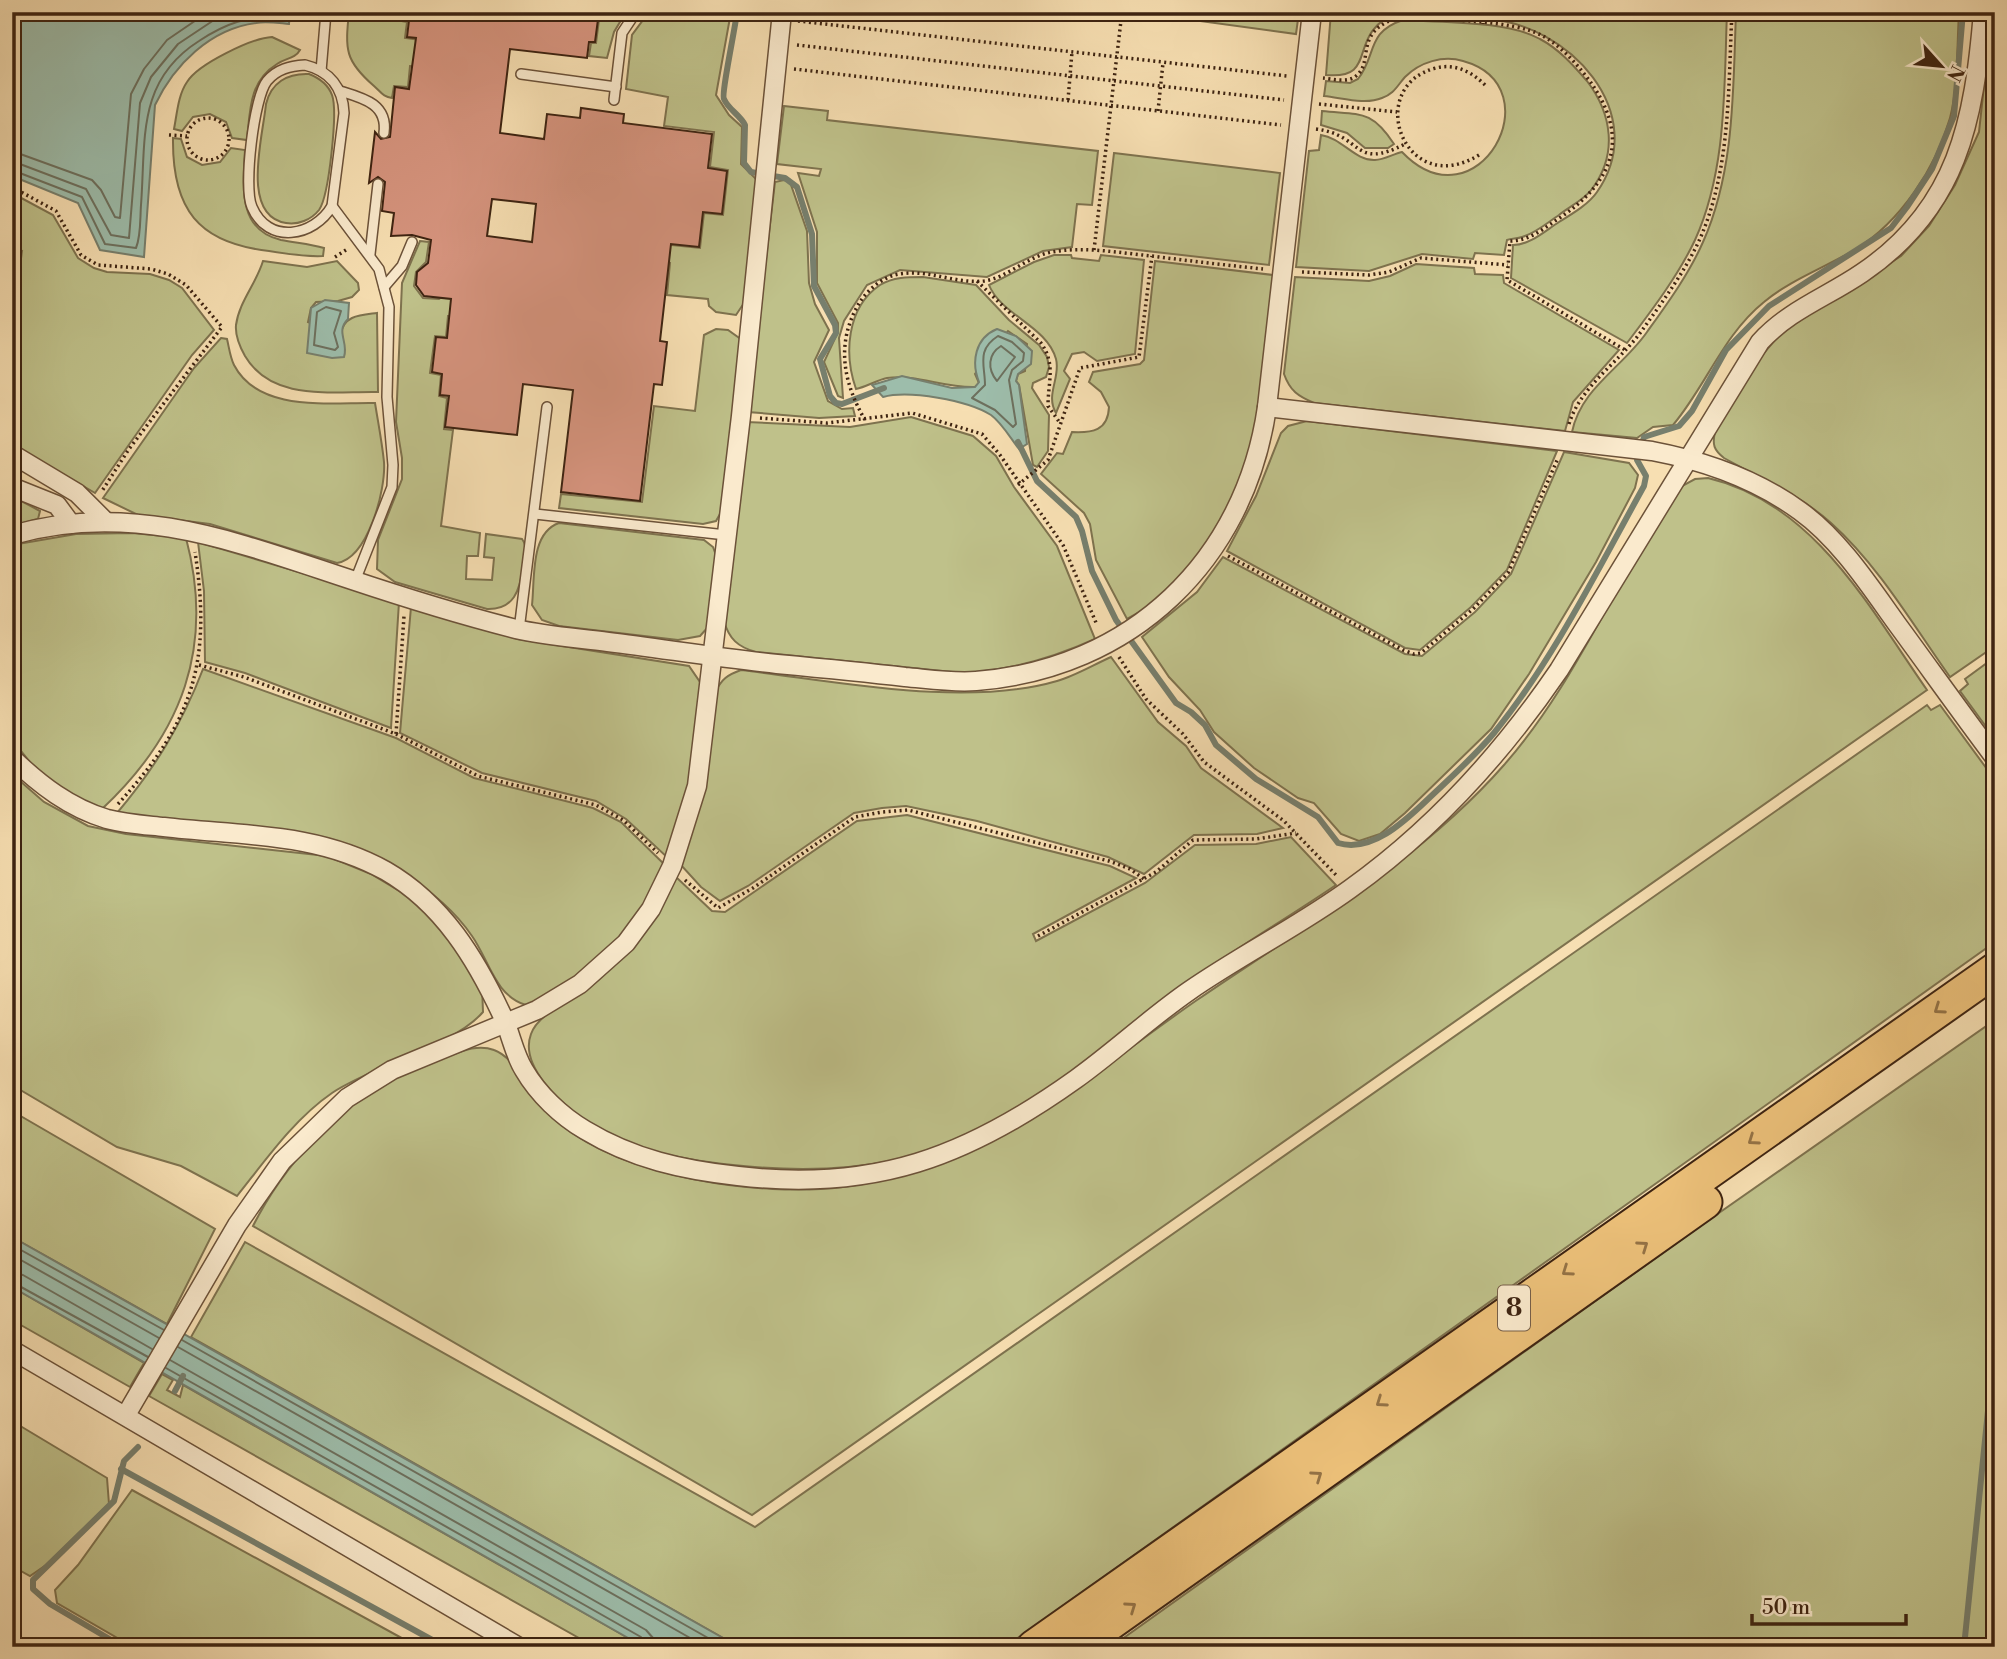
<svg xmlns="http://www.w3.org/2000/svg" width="2007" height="1659" font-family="'Libre Bodoni',serif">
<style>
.green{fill:#bfc18a;stroke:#7e724e;stroke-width:2}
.water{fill:#9dbdab;stroke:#777f6d;stroke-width:2}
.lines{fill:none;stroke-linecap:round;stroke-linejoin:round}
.shore{stroke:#6d705e;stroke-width:2}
.stream{stroke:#777f6d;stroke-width:6}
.building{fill:#d5937d;stroke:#3d2311;stroke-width:2;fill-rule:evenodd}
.lane-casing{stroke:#6c5239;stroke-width:12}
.street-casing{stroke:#6c5239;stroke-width:21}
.highway-casing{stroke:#3d2311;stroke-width:37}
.path{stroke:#3d2311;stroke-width:3.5;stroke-dasharray:2 3.5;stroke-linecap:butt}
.lane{stroke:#faeacd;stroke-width:9}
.street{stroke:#faeacd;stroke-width:18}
.highway{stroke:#ecc079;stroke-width:33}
.oneway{stroke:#947245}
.labels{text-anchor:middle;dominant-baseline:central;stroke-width:6;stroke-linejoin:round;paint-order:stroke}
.shield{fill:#faeacd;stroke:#765f49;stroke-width:2}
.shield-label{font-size:26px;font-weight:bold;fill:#3d2311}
</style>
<rect width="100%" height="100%" fill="#f7dfb2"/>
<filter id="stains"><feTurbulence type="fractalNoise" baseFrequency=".00286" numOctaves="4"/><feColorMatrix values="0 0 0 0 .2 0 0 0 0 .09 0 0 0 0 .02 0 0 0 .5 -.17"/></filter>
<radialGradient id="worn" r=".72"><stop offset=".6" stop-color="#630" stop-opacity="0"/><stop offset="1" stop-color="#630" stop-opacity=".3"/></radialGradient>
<g class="green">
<path d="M349 12H402L401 21 407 22 405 38 428 41 425 67 410 66 408 87 394 86 392 98C383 97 381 92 374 86 345 61 345 50 349 12Z"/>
<path d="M600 12H626L614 32 607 58 589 56 591 43H596Z"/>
<path d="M649 12H731L716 95 729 115 742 127 741 164 758 181 744 303 736 315 716 312 709 306 708 299 667 295 670 263 650 261 652 243 700 248 704 213 723 215 728 170 710 167 714 132 664 126 668 97 626 89 632 35Z"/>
<path d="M1134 12H1299L1296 34Z"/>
<path d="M1331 12H1400C1343 32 1382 80 1326 75Z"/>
<path d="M1487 12H1727C1724 88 1727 169 1695 240 1678 276 1652 310 1627 343L1511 278 1513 245C1530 245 1545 231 1559 222 1572 214 1589 204 1597 192 1652 113 1568 23 1486 19Z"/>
<path d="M1736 12H1959C1957 44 1958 88 1950 118 1936 168 1900 222 1856 249 1826 267 1790 280 1764 302 1723 335 1706 386 1673 425L1653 427 1637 438 1572 432C1581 388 1622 368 1647 332 1667 304 1689 274 1703 242 1735 170 1733 89 1736 12Z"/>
<path d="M1992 12H1995V646L1950 677C1913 625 1879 566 1831 523 1800 495 1760 478 1724 458 1714 450 1712 445 1715 432L1752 367 1782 332 1901 256 1929 226 1955 185 1979 132Z"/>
<path d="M1403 20C1442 23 1506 20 1540 39 1559 49 1573 65 1587 81 1612 114 1618 154 1592 189 1585 199 1569 207 1559 215 1547 223 1536 233 1522 237 1517 239 1512 238 1507 240L1504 255 1475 253 1473 259 1422 254 1369 271 1296 267 1309 151 1319 150 1321 135C1342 138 1355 161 1375 160 1384 160 1393 154 1402 152 1477 230 1556 87 1463 61 1443 55 1420 62 1405 77 1397 86 1394 94 1382 98 1365 105 1343 98 1324 96L1326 81 1350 83 1358 79C1377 55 1366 32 1403 20Z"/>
<path d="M272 37 300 50C295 59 285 58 277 64 249 81 250 111 247 140L232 138 226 122 210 114 193 117 182 131 174 129C177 114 178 95 187 82 198 64 252 38 272 37Z"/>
<path d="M309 74C319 78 328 84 332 95 338 111 329 196 319 210 311 220 298 225 286 223 240 216 263 136 266 104 271 83 287 73 309 74Z"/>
<path d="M784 106 828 111 827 120 1098 151 1092 205 1077 204 1072 247 1043 251 987 277 900 270 867 285 844 321 839 338 843 398 838 396 824 362 838 332V323L817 283V232L798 173 819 176 821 169 777 164Z"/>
<path d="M1322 111C1360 115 1371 109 1394 144L1388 148H1365L1347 133 1321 125Z"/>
<path d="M173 138 181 139 187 157 202 165 220 162 231 148 245 150C243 185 237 230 281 240 296 243 310 244 324 248L323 256C305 257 287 254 269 251 198 243 172 209 173 138Z"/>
<path d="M1114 153 1280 173 1269 265 1103 246Z"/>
<path d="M784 180 790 182 807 231 809 283 815 304 829 330 814 362 828 401 842 409 853 408 855 416 819 418 748 412 775 182Z"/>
<path d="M12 193 53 215 78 258 94 268 107 272 150 274 169 280 182 288 214 330 192 355 95 493 12 444V327L22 251 12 250Z"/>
<path d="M420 241 429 242 426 262 416 272 414 286 423 298 439 299 449 291 458 316H448L446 337 435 336 430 373 441 375 439 396 447 398 444 429 453 430 441 526 480 533 478 556H467L466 579 492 580 494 558 484 557 486 534 522 539C528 547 525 557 523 567 520 590 514 610 487 609L395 582 377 569 378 540 402 479V458L396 422 402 283Z"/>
<path d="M1054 255H1071L1072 258 1099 261 1101 255 1144 260 1135 354 1097 361 1084 352 1072 354 1064 371 1070 379 1056 413C1045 395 1061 377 1056 359 1047 326 1001 315 989 285L1034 262Z"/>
<path d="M263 261 307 267 337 261 358 283 359 290 352 297 338 301 316 302 311 308 308 322 341 334C343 315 362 315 377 313L378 392C332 391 272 402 245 356 240 347 235 336 236 325 239 302 256 284 263 261Z"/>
<path d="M1155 261 1273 275 1259 405 1244 477 1206 546 1156 603 1127 619 1096 560 1090 524 1084 513 1041 474 1057 453 1063 454 1072 432C1092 433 1108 431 1109 407L1101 392 1089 382 1093 372 1140 364 1144 360Z"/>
<path d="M1416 264 1474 268 1475 274 1503 275 1504 283 1619 350 1573 402 1565 431 1314 403C1298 396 1290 391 1284 374L1295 277 1369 281 1390 276Z"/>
<path d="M923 277 976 285 1009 320 1039 345 1047 357 1049 367 1046 377 1033 383 1032 388 1049 415 1048 451 1037 467 1033 465 1019 385 1016 381 1018 374 1025 371 1027 344 1008 331 975 374 979 383 975 387C943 388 917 374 887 378 877 380 866 387 856 389 844 355 846 308 880 285 893 277 908 277 923 277Z"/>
<path d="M716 329 728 330 742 340 724 507 716 521 703 524 559 508 561 494 642 502 654 406 695 411 704 335Z"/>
<path d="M221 338 227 339C229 347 230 357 234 365 259 413 330 402 375 403 378 422 382 442 384 462 386 490 368 558 337 563L210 524 138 515 103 498 194 368Z"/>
<path d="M911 417 973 436 996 456 1014 487 1057 546 1095 639C1053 658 1007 671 962 673L756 652C738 647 729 639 724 621L747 422 850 427Z"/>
<path d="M1307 421 1557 451 1507 570 1471 607 1420 650 1405 648 1227 551 1256 496 1281 433 1288 426Z"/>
<path d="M1564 452 1629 463 1638 475 1635 488 1596 562 1529 674 1491 729 1405 813 1380 834 1359 841 1341 834 1314 803 1298 798 1254 768 1214 732 1200 710 1169 677 1142 637 1197 592 1223 557 1405 654 1422 656 1475 612 1511 574Z"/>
<path d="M1708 478C1814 503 1869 607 1927 690L752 1515 253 1226C282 1168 339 1103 397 1075 411 1068 427 1064 441 1059 458 1053 476 1043 494 1050 519 1059 537 1105 560 1124 627 1178 759 1197 843 1187 983 1171 1086 1077 1197 1000 1303 927 1418 863 1504 765 1578 681 1617 575 1682 486L1695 479Z"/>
<path d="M12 496 40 511 38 519 12 526Z"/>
<path d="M559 523 704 540 713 547 717 558 709 626 700 636 678 640 559 626 542 620 532 605C535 578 530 533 559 523Z"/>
<path d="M132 533 186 538C215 647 182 734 102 809L68 795 38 772 12 740V545L76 534Z"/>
<path d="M198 542 399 602 391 728 245 673 205 662 204 591Z"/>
<path d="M411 607 518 639 689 666 702 685 692 781 669 859 626 819 596 801 482 773 400 733Z"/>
<path d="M1111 657 1158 722 1186 746 1201 768 1283 828 1257 834 1194 835 1144 874 1108 857 977 821 906 806 882 808 854 813 748 886 720 901 701 887 680 864 715 692C722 679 727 675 741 670 836 681 965 708 1057 681 1075 676 1093 665 1111 657Z"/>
<path d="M1995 657V739L1960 691 1968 684 1965 679Z"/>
<path d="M203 669 396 738 474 778 593 808 621 822 666 866C660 879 655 894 648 906 622 949 574 990 526 1005 495 996 489 960 472 936 455 911 427 888 401 872 311 816 217 829 117 813 155 768 182 724 203 669Z"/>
<path d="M1927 705 1931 710 1940 705 1995 780V942L1005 1647H739L191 1337 245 1242 755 1527Z"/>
<path d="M12 774 44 802 88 826 126 834 327 856 371 874 406 895 445 929 482 986 483 1012C454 1046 374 1065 332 1093 294 1119 265 1161 237 1196L181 1166 117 1147 12 1085Z"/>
<path d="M907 815 1110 866 1136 878 1033 934 1036 941 1145 883 1195 845 1256 844 1291 837 1336 885C1283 921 1226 954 1175 992 1109 1041 1048 1099 974 1134 899 1170 814 1174 733 1165 680 1159 627 1150 583 1119 560 1102 519 1066 531 1034 539 1012 572 1001 590 987 627 958 649 915 675 876L712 911 725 912 857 821Z"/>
<path d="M1995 1020V1647H1111L1706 1222Z"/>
<path d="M12 1111 215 1229 167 1324 12 1237Z"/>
<path d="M12 1287 144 1363 130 1387 12 1320Z"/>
<path d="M162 1374 173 1380 167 1390 180 1397 183 1385 644 1647H595L149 1396Z"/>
<path d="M12 1421 107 1478 109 1504 46 1565 30 1576 12 1566Z"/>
<path d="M132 1490 418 1647H133L57 1603 55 1590 78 1565Z"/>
</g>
<g class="water">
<path d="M12 12H290L289 24C278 23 266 21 256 23 210 29 174 65 155 105L144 257 100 250 78 203 12 176Z"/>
<path d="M325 300 349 303 348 319C335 332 349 342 344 357L332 358 307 353 311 308Z"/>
<path d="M997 329 1016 336 1032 351 1031 364 1018 374 1016 381 1019 385 1027 444 1019 449C1011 439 1002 423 991 415 967 400 909 390 883 397L872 385 902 376 952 388 975 387 979 382C971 362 975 338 997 329Z"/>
<path d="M12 1237 739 1647H644L12 1287Z"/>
</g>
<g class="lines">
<g class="shore">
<path d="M12 151 92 180 101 190 115 217 120 218 131 94 144 69 167 40 208 12"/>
<path d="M12 161 86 189 111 235 129 238 140 103 151 77 178 44 217 18 236 12"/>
<path d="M12 170 82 197 105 244 136 248C141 236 140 219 141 205 146 140 136 81 199 41 226 23 248 16 280 16L283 12"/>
<path d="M326 307 341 311 334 333 338 347 335 350 314 345 317 312Z"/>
<path d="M998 336 1012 342 1024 353 1023 361 1012 370 1009 380 1016 424 1013 427 995 410 972 398 985 385C985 365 976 350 998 336Z"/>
<path d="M1001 346 1015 357 997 381C987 369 988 354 1001 346Z"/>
<path d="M12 1245 164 1330"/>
<path d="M12 1255 159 1338"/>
<path d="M12 1273 23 1275 152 1349"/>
<path d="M12 1282 148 1357"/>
<path d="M182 1340 724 1647"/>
<path d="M178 1347 706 1647"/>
<path d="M170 1360 646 1630 653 1638 654 1647"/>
<path d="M166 1368 641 1637 645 1647"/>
</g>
<g class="stream">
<path d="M737 12C736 24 721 94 724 99 728 109 740 115 745 125L744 163 751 172 785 178 797 187 812 234 814 286 835 325 836 333 820 359 830 396 836 403 842 404 884 388"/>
<path d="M1018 442 1037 481 1076 517 1082 531 1092 571 1116 620 1176 703 1191 712 1205 725 1216 745 1256 779 1318 817 1338 843C1371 853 1404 822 1426 801 1449 779 1473 758 1494 733 1554 659 1598 569 1644 486L1646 476 1637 460 1644 437 1679 426 1692 411 1726 350 1769 306 1891 228 1907 207 1932 169 1954 116 1963 12"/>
<path d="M175 1391 183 1376"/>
<path d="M121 1469 445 1647"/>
<path d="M123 1647 50 1604 33 1589V1580L114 1501 124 1461 138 1447"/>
<path d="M1964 1647 1995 1342"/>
</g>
</g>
<path class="building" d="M410 12H599L595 42H589L587 58 510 49 500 133 544 139 547 114 580 118 581 108 624 114 623 123 712 134 708 168 727 171 722 214 703 212 699 247 671 244 660 341 667 342 662 385 654 384 640 501 561 492 573 390 523 384 517 435 445 427 449 396 440 395 442 374 432 372 436 337 447 338 451 299 424 296 416 285 417 272 428 263 431 240 412 235 391 236 394 213 382 211 385 182 378 177 369 183 375 132 381 139 390 137 395 87 409 89 416 38 407 37ZM492 199 536 204 532 242 487 236Z"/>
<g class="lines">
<defs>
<g id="lane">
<path d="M305 65C330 71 343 88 344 113L332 206C314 237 268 245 252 207 243 188 254 97 267 81 277 69 290 66 305 65Z"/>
<path d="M321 71 326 12"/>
<path d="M521 74 616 87"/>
<path d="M340 91C363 98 388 104 384 133"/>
<path d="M614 100 622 33 636 12"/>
<path d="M332 206 379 269 389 307 387 397 393 465 392 487 355 581"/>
<path d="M370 254 378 184"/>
<path d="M384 287 402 266 412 242"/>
<path d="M535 514 726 535"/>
<path d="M519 630 547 407"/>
</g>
<g id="street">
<path d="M1267 407 1652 451C1705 461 1756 479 1800 511 1839 539 1869 585 1897 624 1930 669 1962 714 1995 758"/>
<path d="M12 454 77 493 106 522"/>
<path d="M12 487 57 505 71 524"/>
<path d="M12 535C133 500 239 543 352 580 406 598 461 615 516 629 546 636 578 638 608 642 664 649 721 658 777 664 820 668 862 672 905 677 928 679 953 683 976 681 1131 669 1245 561 1267 407L1312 12"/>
<path d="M12 758C40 785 70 808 107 819 126 824 145 825 164 827 241 836 316 832 386 871 443 904 476 959 503 1017 511 1034 514 1054 524 1070 538 1094 561 1116 585 1130 633 1159 683 1170 738 1176 874 1192 967 1157 1076 1079 1115 1051 1150 1018 1189 991 1241 955 1299 926 1350 889 1434 829 1501 755 1559 670L1760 342C1789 310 1827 297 1862 273 1958 208 1974 121 1983 12"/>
<path d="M12 1350 519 1647"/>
<path d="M126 1415 237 1225 282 1161 347 1098 392 1070 537 1010 580 984 626 943 651 909 672 866 697 786 741 416 782 12"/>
</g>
<g id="highway">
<path d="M1034 1647 1995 970"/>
<path d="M1076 1647 1705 1202"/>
</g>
</defs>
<use href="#lane" class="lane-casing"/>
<use href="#street" class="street-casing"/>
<use href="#highway" class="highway-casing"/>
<g class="path">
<path d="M1483 12V24"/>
<path d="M798 21 1287 76"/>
<path d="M797 45 1284 100"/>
<path d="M794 69 1281 125"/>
<path d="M1323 78C1332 79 1348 83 1356 76 1375 61 1352 31 1400 17 1437 20 1512 19 1543 36 1562 47 1576 63 1589 80 1631 137 1614 182 1558 219 1543 229 1529 241 1510 241L1507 280 1627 351"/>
<path d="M1068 100 1072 52"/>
<path d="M1319 104 1397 112"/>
<path d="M1158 111 1163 63"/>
<circle cx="208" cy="139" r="21"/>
<path d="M1316 129C1364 135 1352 171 1405 144"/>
<path d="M169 135 187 136"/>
<path d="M1479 155C1404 201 1363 86 1436 68 1455 63 1472 72 1485 85"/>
<path d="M12 187 56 211 81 255 98 265 151 269 168 274 186 285 222 327 129 449 102 491"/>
<path d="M1094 250 1122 12"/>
<path d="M335 257 346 250"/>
<path d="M1302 272 1369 275 1389 272 1421 258 1508 265"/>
<path d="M977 281 1041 343C1056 364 1048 382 1048 406L1060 423"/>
<path d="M760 418 827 423 912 413 982 434 1000 455 1063 545 1097 625"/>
<path d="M865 420C843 382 836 344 858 305 867 290 882 277 899 274 929 269 955 284 984 281 1007 278 1028 256 1052 252 1084 246 1120 253 1152 256 1189 261 1226 265 1263 269"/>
<path d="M1569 424C1581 385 1620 362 1643 329 1663 301 1683 274 1698 243 1731 172 1728 89 1732 12"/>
<path d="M1018 485 1048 460 1080 368 1139 357 1152 256"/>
<path d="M1228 556 1403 650 1414 654 1421 653 1473 609 1508 573 1558 458"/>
<path d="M1119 657 1146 699 1183 734 1204 762 1284 821 1336 875"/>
<path d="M199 665 244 677 396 734 404 616"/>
<path d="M396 734 478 776 596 805 623 820 658 853"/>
<path d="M118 804C193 722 212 662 195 552"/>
<path d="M685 880 718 908 753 888 855 817 882 812 908 810 1109 861 1130 869 1144 879"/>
<path d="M1038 936 1156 872 1193 840 1256 839 1296 833"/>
</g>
<use href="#lane" class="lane"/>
<use href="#street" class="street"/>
<use href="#highway" class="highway"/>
</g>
<defs><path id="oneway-chevron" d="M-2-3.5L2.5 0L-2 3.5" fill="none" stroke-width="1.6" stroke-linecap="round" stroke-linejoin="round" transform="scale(1.75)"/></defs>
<g class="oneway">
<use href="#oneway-chevron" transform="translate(1939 1009) rotate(145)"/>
<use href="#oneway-chevron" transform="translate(1753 1140) rotate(145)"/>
<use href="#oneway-chevron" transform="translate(1643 1246) rotate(-35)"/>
<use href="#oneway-chevron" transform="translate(1567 1271) rotate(145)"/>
<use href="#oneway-chevron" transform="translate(1381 1402) rotate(145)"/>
<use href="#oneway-chevron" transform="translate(1317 1476) rotate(-35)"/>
<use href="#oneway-chevron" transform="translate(1131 1607) rotate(-35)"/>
</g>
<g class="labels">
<rect class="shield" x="1498" y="1285.5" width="32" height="45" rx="5"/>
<g class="shield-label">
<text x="1514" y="1308">8</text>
</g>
</g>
<rect width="2007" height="1659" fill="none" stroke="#f7dfb2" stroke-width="42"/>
<rect x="14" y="14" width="1979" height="1631" fill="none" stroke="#3d2311" stroke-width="3.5"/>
<rect x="21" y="21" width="1965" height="1617" fill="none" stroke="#3d2311" stroke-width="2"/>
<g transform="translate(1941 66) rotate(117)" stroke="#faeacd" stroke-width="5" paint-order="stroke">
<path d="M0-5L12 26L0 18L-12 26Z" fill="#3d2311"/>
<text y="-10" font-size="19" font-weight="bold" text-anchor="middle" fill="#3d2311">N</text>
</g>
<path d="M1752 1614v10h154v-10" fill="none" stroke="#3d2311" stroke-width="3.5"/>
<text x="1762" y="1614" font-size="21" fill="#3d2311" stroke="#faeacd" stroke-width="5" paint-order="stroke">50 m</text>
<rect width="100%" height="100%" filter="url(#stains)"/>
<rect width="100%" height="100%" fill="url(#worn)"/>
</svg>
